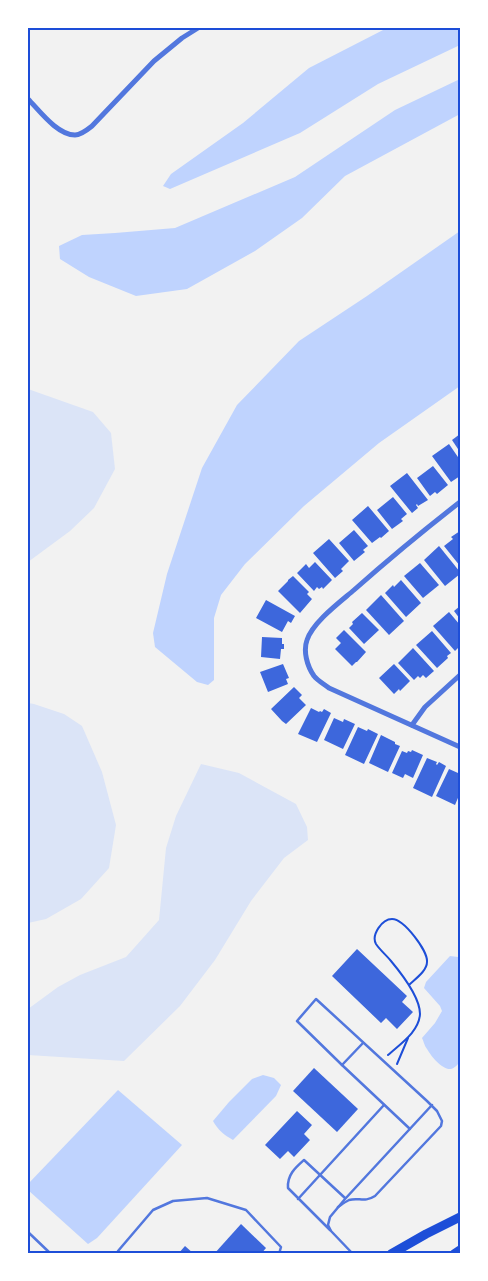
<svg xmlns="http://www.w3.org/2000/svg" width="488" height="1281" font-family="'PT Sans Narrow',sans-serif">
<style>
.green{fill:#dbe4f7}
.water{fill:#bfd3fe}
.building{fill:#3d67dc}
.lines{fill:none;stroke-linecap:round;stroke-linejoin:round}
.path{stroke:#1d4ed8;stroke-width:2}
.service{stroke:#5277de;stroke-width:2.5}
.minor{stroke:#5277de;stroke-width:5}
.primary{stroke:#1d4ed8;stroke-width:9}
.neatline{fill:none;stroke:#1d4ed8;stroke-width:2}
</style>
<rect width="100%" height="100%" fill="#f2f2f2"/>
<g class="green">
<path d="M28 389 93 412 111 433 115 469 94 508 70 531 28 562Z"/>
<path d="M28 703 34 704 64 714 82 726 102 772 116 825 109 868 81 899 46 919 28 923Z"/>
<path d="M201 764 239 773 296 804 307 827 308 840 284 858 251 901 215 960 180 1006 124 1061 28 1055V1009L58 987 80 975 126 957 159 920 166 848 176 816Z"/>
</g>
<g class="water">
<path d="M387 28H460V45L378 84 300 133 170 189 163 186 171 174 243 123 309 68Z"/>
<path d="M460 79V114L345 176 302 218 255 251 187 289 136 296 89 277 60 259 59 246 82 235 115 233 175 228 295 177 395 110Z"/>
<path d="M460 231V386L379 443 304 506 245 564 221 595 214 618V680L208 685 197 682 155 647 153 633 167 574 202 468 237 405 299 341 367 296Z"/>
<path d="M450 956 458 957 460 959V1062C458 1064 455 1068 451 1069 442 1070 431 1056 427 1049 424 1045 424 1042 422 1038L435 1023 442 1011 440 1006 424 988 426 982Z"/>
<path d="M263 1075 274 1078 281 1085 276 1096 233 1140C224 1135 218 1130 213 1121L229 1102 252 1079Z"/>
<path d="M118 1090 182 1145 97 1238 88 1244 28 1190V1184Z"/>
</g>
<g class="building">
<path d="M460 434V452L452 440Z"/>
<path d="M449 444 460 460V473L458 474 460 476 451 482 432 456Z"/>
<path d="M433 466 448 485 437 494 435 492 430 496 417 478Z"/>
<path d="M407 473 428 500 418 506 417 504 416 505 418 508 412 513 390 486Z"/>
<path d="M393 497 407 514 401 519 403 521 392 529 377 510Z"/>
<path d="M368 506 389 531 381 538 380 537 372 543 352 520Z"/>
<path d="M354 530 368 546 363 550 365 552 354 561 339 543Z"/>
<path d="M460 531V566L444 546 453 539 451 537Z"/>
<path d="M329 539 349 561 341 569 343 571 335 578 313 553Z"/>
<path d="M439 546 460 572V574L445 586 424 560Z"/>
<path d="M315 562 332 580 323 589 322 587 319 589 317 587 314 591 297 573 306 564 309 568Z"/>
<path d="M420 563 439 585 423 598 404 576Z"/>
<path d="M293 576 309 592 307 594 312 599 300 613 278 591 288 581V580Z"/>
<path d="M401 580 421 603 406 617 385 593 393 585 394 587Z"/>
<path d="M381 595 404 621 389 635 366 610Z"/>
<path d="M266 600 295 616 291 623 288 621 282 632 256 618Z"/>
<path d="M460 606V619L454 611Z"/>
<path d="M449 612 460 625V646L455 651 433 626Z"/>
<path d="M362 613 379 630 364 644 349 628 353 624 352 622Z"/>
<path d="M344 630 366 652 357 662H356L352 666 335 649 341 643 336 638Z"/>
<path d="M432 631 451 653 447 656 448 658 437 668 416 645Z"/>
<path d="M262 637 282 638V644H284V649H281L280 659 261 657Z"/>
<path d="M413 648 434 671 426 678 423 675 420 678 418 676 414 680 398 663Z"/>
<path d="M283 664 289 678 286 679 288 684 268 692 260 672Z"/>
<path d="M394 664 410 681 400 691 399 689 394 694 379 678Z"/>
<path d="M294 687 302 695 299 698 306 705 286 724 282 721 271 709Z"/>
<path d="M311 708 319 712 320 711 322 712 324 709 331 713 317 742 298 734Z"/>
<path d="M334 718 343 722 344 719 355 724 343 749 324 740Z"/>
<path d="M358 727 367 731 368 729 378 734 364 764 345 755Z"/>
<path d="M381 735 395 742V744L400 746 388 772 369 763Z"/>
<path d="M412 750 423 755 413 778 405 774 403 778 392 773 402 751 407 753 408 751 411 752Z"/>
<path d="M427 758 437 762 436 764 437 765 439 762 446 766 432 797 413 788Z"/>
<path d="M449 769 458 773 459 771 460 772V793L455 805 436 796Z"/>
<path d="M357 949 407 996 402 1002 413 1012 397 1029 386 1018 381 1023 332 976Z"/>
<path d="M314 1068 358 1109 337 1132 293 1091Z"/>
<path d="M297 1111 312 1125 304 1134 310 1140 294 1157 288 1151 280 1159 265 1145Z"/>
<path d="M241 1224 266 1248 261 1254H214Z"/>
<path d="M185 1246 194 1254H178Z"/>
</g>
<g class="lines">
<g class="path">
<path d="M388 1055C400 1044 419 1032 420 1014 420 998 401 973 391 961 386 955 380 950 376 944 371 935 382 919 392 919 404 919 428 951 427 962 427 971 415 979 409 985"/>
<path d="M397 1064 408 1038"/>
</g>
<g class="service">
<path d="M363 1043 342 1065 410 1129"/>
<path d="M298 1199 384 1105"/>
<path d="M338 1207C341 1205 345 1202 349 1200 359 1197 364 1203 375 1196L441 1126 442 1121 437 1111 427 1101 316 999 297 1021 342 1065"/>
<path d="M330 1230 288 1188C287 1175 295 1168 304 1160L345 1198"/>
<path d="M28 1232 51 1254"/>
<path d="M121 1254 118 1251 153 1210 173 1201 207 1198 246 1210 281 1247 279 1254"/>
<path d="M353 1254 331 1231 328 1225 330 1217 345 1199 432 1105"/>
</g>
<g class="minor">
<path d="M28 99C39 110 57 135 75 135 81 135 87 130 92 126L154 61 182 38 198 28"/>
<path d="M460 502C424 530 389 559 354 590 340 602 313 622 307 640 303 651 307 666 314 676 318 681 324 684 329 688L460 747"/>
<path d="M412 725 425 707 460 675"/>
</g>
<g class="primary">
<path d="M391 1254 426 1234 460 1217"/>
<path d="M454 1254 460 1250"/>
</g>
</g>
<rect width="488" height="1281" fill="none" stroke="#ffffff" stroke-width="58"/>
<rect x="29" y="29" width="430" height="1223" class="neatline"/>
</svg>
